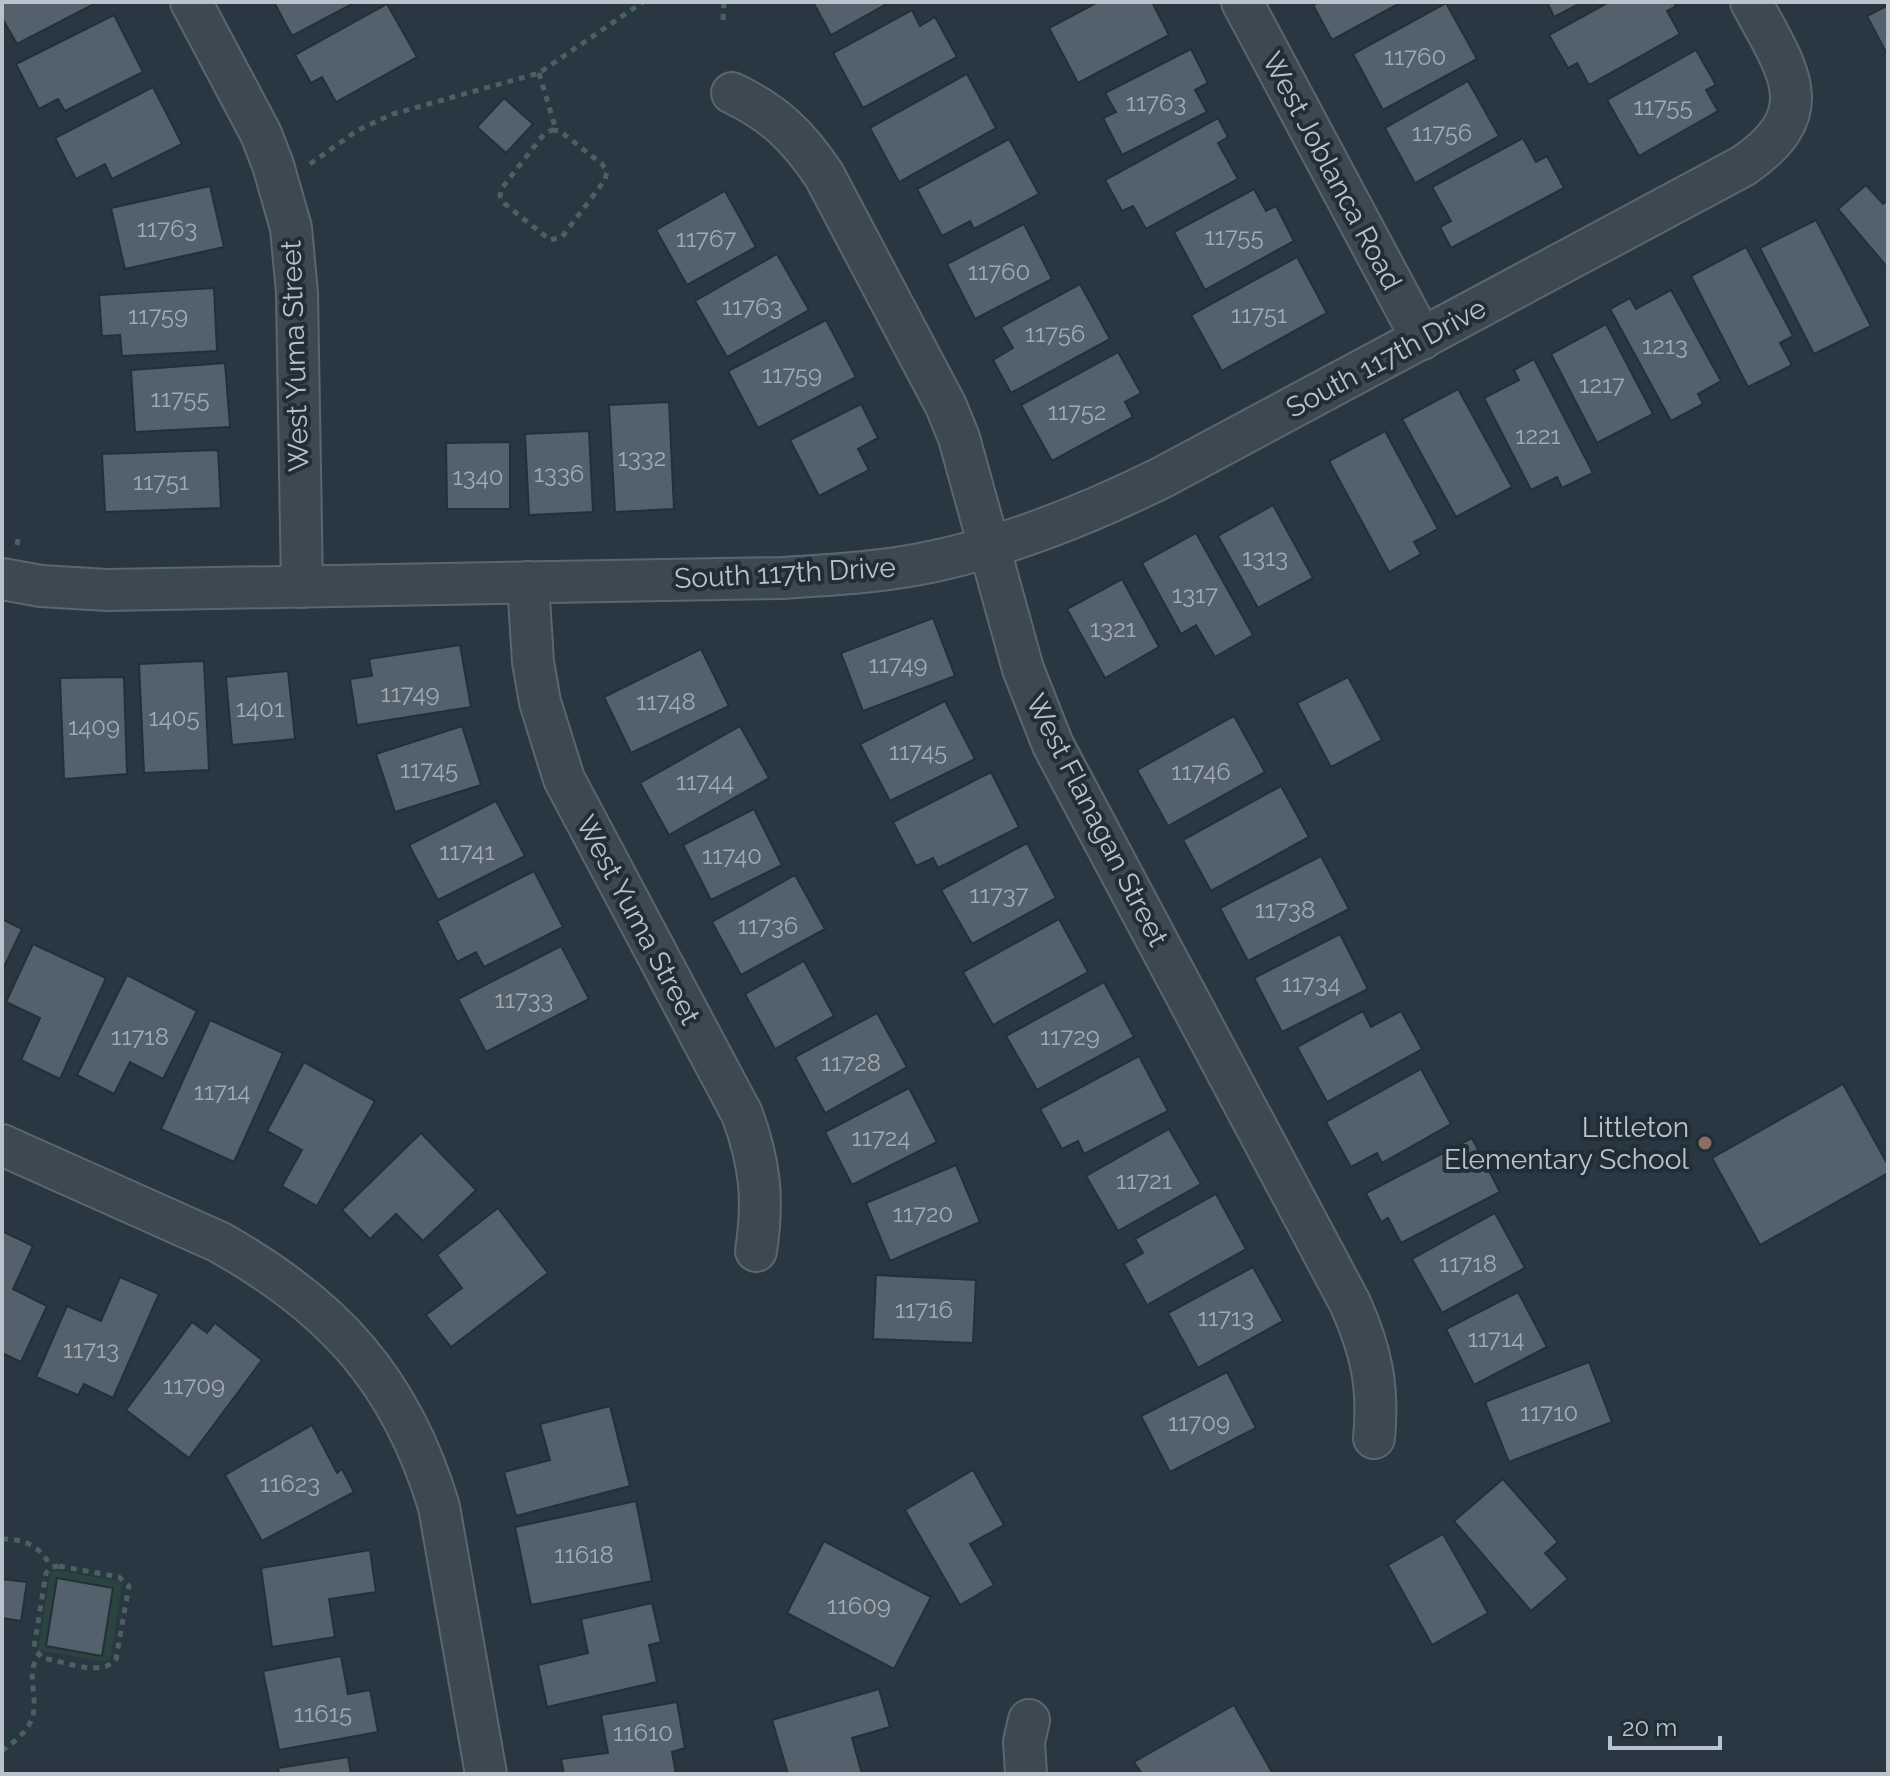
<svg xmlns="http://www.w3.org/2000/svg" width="1890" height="1776" font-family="Raleway,sans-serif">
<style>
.green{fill:#2b4442}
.building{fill:#52616c;stroke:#233039;stroke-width:2}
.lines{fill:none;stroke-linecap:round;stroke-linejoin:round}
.minor-casing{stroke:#5b666f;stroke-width:44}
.path{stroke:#4b605f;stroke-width:5;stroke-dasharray:6 6;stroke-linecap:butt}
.minor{stroke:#3c4951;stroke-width:40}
.education-dot{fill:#8d6e63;stroke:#212e37;stroke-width:3}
.labels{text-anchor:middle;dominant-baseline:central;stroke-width:8;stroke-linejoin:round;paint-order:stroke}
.number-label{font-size:24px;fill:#a0aab3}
.street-label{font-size:28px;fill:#bac3cb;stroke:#212e37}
.poi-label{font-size:28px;fill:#bac3cb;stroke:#212e37;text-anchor:end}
</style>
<rect width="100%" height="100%" fill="#283741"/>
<path class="green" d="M53 1570 119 1581 122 1585 111 1656 106 1662 38 1650 50 1573Z"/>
<g class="building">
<path d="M2 2H98L17 44 2 18Z"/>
<path d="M274 2H356L292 36Z"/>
<path d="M813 2H890L831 35Z"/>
<path d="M1098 2H1152L1169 35 1078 83 1049 28Z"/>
<path d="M1319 2H1402L1332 40 1313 5Z"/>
<path d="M1547 2H1583L1554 17Z"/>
<path d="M1609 2H1674L1676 6 1667 11 1680 34 1589 85 1577 63 1568 68 1549 35Z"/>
<path d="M1446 3 1477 59 1383 110 1353 54Z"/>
<path d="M387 4 417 57 336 102 322 77 311 83 295 55Z"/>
<path d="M1888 5V56L1867 16Z"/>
<path d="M912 10 920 26 935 17 957 57 863 108 833 53Z"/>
<path d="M114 15 143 72 65 111 58 99 39 109 16 64Z"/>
<path d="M1191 49 1208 83 1195 90 1207 112 1122 155 1103 118 1116 112 1105 93Z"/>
<path d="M1696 50 1716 85 1706 90 1718 111 1639 156 1607 100Z"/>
<path d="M967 74 996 128 899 182 870 128Z"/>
<path d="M1468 81 1499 136 1415 183 1385 128Z"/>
<path d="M153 87 182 144 112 179 105 164 76 179 55 138Z"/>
<path d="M504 98 533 124 506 153 477 127Z"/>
<path d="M1218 118 1228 137 1218 143 1238 179 1146 229 1133 206 1122 211 1105 180Z"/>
<path d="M1523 138 1536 162 1547 156 1564 188 1451 248 1440 227 1451 221 1432 187Z"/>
<path d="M1009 139 1039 194 974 229 970 221 942 236 917 189Z"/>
<path d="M1866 185 1883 204 1888 200V268L1838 209Z"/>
<path d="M210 186 224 247 125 269 111 208Z"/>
<path d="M1254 189 1266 211 1276 206 1294 241 1205 290 1174 232Z"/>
<path d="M725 191 756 247 687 285 656 230Z"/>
<path d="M1816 220 1871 326 1814 354 1760 248Z"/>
<path d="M1024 224 1052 279 975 319 947 264Z"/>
<path d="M1746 247 1793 336 1780 343 1792 365 1748 387 1691 276Z"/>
<path d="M777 254 809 310 727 357 695 301Z"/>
<path d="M1297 257 1327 313 1222 371 1191 315Z"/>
<path d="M1080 284 1110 339 1011 393 993 360 1013 348 1001 327Z"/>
<path d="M214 288 217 351 122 356 120 335 102 336 99 295Z"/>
<path d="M1671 290 1721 381 1698 394 1703 404 1671 421 1610 309 1630 298 1636 309Z"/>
<path d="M826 320 856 377 758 428 728 371Z"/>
<path d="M1606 324 1653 414 1597 443 1551 354Z"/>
<path d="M1118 352 1141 393 1125 402 1133 417 1052 461 1021 405Z"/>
<path d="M1534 359 1593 473 1562 488 1557 477 1531 490 1484 398 1519 380 1514 370Z"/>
<path d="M225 363 230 427 135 432 131 370Z"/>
<path d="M1458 389 1512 487 1456 517 1402 419Z"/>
<path d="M669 402 674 509 615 512 609 405Z"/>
<path d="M861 404 878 438 858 449 869 470 819 496 790 440Z"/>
<path d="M589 431 593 512 529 515 525 434Z"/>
<path d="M1385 431 1438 529 1414 542 1421 554 1389 572 1329 461Z"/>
<path d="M510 442V509H447L446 443Z"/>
<path d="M218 450 221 508 105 512 102 454Z"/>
<path d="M1273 505 1313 578 1258 608 1218 536Z"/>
<path d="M1196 533 1253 635 1215 657 1196 625 1181 634 1142 563Z"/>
<path d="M1122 579 1159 647 1105 678 1067 609Z"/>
<path d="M933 618 955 676 863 711 841 653Z"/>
<path d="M460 645 471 707 357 725 350 679 372 676 369 659Z"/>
<path d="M701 649 729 706 631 753 604 697Z"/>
<path d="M204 661 209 770 144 773 139 664Z"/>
<path d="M288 671 295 739 232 745 226 677Z"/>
<path d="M124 677 127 774 64 779 60 678Z"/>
<path d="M1348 677 1382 740 1331 767 1297 703Z"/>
<path d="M945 701 975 759 890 801 860 744Z"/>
<path d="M1234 716 1265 772 1168 826 1137 770Z"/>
<path d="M462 726 481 785 395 812 376 754Z"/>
<path d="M740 726 769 778 669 835 640 783Z"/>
<path d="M991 772 1019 827 938 868 933 858 916 866 893 822Z"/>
<path d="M1281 786 1309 837 1211 891 1183 840Z"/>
<path d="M496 801 525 856 438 900 409 845Z"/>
<path d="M754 809 782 865 711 900 683 845Z"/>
<path d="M1027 843 1056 898 972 944 941 890Z"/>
<path d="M1321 856 1349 909 1248 961 1220 908Z"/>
<path d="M534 871 563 927 484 967 476 952 457 962 437 921Z"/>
<path d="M795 875 825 929 741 975 712 922Z"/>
<path d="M2 919 22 929 2 971Z"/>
<path d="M1059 919 1088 972 993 1025 963 972Z"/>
<path d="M1340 934 1368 989 1282 1032 1254 978Z"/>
<path d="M33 944 106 978 60 1079 21 1060 40 1018 6 1002Z"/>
<path d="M561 946 589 999 486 1052 458 999Z"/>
<path d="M804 961 834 1016 775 1049 745 994Z"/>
<path d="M127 975 197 1011 163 1079 130 1062 114 1094 77 1075Z"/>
<path d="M1104 982 1134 1037 1037 1090 1006 1036Z"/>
<path d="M1363 1011 1371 1027 1401 1011 1422 1049 1327 1102 1297 1047Z"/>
<path d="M877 1013 907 1067 825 1113 795 1057Z"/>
<path d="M210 1020 283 1053 234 1162 161 1129Z"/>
<path d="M1139 1056 1168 1111 1084 1154 1078 1141 1062 1149 1040 1109Z"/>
<path d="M304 1062 375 1101 317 1206 282 1186 302 1150 267 1131Z"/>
<path d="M1421 1069 1451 1124 1382 1163 1377 1153 1351 1167 1326 1122Z"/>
<path d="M1843 1084 1888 1165V1173L1760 1245 1712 1158Z"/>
<path d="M909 1088 937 1142 852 1185 825 1132Z"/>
<path d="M1169 1129 1201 1184 1118 1231 1086 1176Z"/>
<path d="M421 1133 476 1190 423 1241 396 1214 370 1239 342 1210Z"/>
<path d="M1472 1138 1500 1192 1401 1243 1388 1218 1381 1222 1366 1193Z"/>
<path d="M956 1165 980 1222 890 1261 866 1203Z"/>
<path d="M1216 1194 1246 1249 1147 1305 1124 1264 1143 1253 1135 1239Z"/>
<path d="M498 1208 548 1273 451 1347 426 1315 462 1288 437 1255Z"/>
<path d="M1495 1213 1525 1268 1442 1313 1412 1259Z"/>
<path d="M2 1231 33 1246 13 1289 47 1306 21 1362 2 1353Z"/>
<path d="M1253 1267 1283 1321 1198 1368 1168 1313Z"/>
<path d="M876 1275 976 1280 973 1343 873 1339Z"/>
<path d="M120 1277 159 1294 113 1398 84 1384 78 1395 36 1377 67 1306 101 1321Z"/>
<path d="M1518 1292 1547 1347 1474 1385 1446 1329Z"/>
<path d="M192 1322 207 1333 215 1323 262 1360 189 1458 126 1410Z"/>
<path d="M1589 1362 1612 1422 1509 1462 1485 1402Z"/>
<path d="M1227 1372 1256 1428 1170 1472 1141 1416Z"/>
<path d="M610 1406 630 1486 516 1516 504 1472 550 1460 540 1424Z"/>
<path d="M312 1425 337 1473 342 1469 354 1492 262 1541 225 1475Z"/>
<path d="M973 1470 1004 1525 970 1544 994 1585 960 1605 905 1510Z"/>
<path d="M1503 1479 1558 1542 1545 1553 1568 1579 1531 1611 1454 1521Z"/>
<path d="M636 1501 652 1581 531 1605 515 1527Z"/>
<path d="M1443 1534 1488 1613 1432 1645 1388 1565Z"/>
<path d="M824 1541 931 1597 894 1669 787 1613Z"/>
<path d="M370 1550 376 1592 329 1599 335 1637 272 1647 261 1568Z"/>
<path d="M57 1578 113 1588 102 1656 46 1646Z"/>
<path d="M2 1579 27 1582 21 1621 2 1618Z"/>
<path d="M652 1603 661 1642 649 1645 657 1682 547 1707 538 1665 588 1653 581 1619Z"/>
<path d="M341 1656 348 1694 370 1690 378 1732 279 1750 263 1671Z"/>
<path d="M879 1689 890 1727 852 1738 862 1774H788L772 1720Z"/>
<path d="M677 1702 685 1748 672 1752 676 1774H564L561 1759 608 1753 601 1715Z"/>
<path d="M1234 1705 1273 1774H1142L1134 1762Z"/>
<path d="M348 1757 351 1774H279L278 1768Z"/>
</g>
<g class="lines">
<defs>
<g id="minor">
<path d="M191 2 261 134 273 165 291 228 297 293 302 587"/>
<path d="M1242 2 1422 339"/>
<path d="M732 93C774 113 798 136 824 175L946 406 959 438 1023 669 1053 745 1350 1303C1371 1350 1379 1386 1374 1438"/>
<path d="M2 579 41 586 107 590 782 578C833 575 885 572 935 561 1014 544 1088 514 1161 478L1743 166C1822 112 1788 71 1751 2"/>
<path d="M528 582 533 662 540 702 564 779 742 1114C760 1163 764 1199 756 1251"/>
<path d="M2 1145 219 1242C333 1306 401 1380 439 1507L486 1774"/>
<path d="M1026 1774 1024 1742 1029 1720"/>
</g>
</defs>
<use href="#minor" class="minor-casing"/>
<g class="path">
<path d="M723 20 724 2"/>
<path d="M539 73 556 130"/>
<path d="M552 130 560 131 602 164 607 171 605 180 562 237 550 240 505 204 500 196 502 188 544 134Z"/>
<path d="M310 164 358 130 393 114 539 73 643 2"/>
<path d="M17 545 19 534"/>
<path d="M2 1539C26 1539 40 1546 51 1567"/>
<path d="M59 1566 119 1577 129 1586 116 1659C102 1678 63 1661 42 1658L34 1647 46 1573 51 1567Z"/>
<path d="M2 1751C12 1743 24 1735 30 1723 42 1701 23 1675 39 1655"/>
</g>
<use href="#minor" class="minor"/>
</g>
<circle class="education-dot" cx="1705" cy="1143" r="8"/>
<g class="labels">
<g class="number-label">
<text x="1415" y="56">11760</text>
<text x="1156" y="102">11763</text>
<text x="1663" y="106">11755</text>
<text x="1442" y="132">11756</text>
<text x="167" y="228">11763</text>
<text x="1234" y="236">11755</text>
<text x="706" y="238">11767</text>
<text x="999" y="271">11760</text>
<text x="752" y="306">11763</text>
<text x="1259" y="314">11751</text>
<text x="158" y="315">11759</text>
<text x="1055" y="333">11756</text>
<text x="1665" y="345">1213</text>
<text x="792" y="374">11759</text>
<text x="1602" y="384">1217</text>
<text x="180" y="398">11755</text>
<text x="1077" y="411">11752</text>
<text x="1538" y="435">1221</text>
<text x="642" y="457">1332</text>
<text x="559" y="473">1336</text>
<text x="478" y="476">1340</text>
<text x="161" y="481">11751</text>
<text x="1265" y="557">1313</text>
<text x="1195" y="594">1317</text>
<text x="1113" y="628">1321</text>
<text x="898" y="664">11749</text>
<text x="410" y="693">11749</text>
<text x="666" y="701">11748</text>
<text x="260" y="708">1401</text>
<text x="174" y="717">1405</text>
<text x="94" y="726">1409</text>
<text x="918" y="751">11745</text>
<text x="429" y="769">11745</text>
<text x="1201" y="771">11746</text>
<text x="705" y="781">11744</text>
<text x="467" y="851">11741</text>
<text x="732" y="855">11740</text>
<text x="999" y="894">11737</text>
<text x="1285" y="909">11738</text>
<text x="768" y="925">11736</text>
<text x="1311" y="983">11734</text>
<text x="524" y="999">11733</text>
<text x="140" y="1036">11718</text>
<text x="1070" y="1036">11729</text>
<text x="851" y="1062">11728</text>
<text x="222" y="1091">11714</text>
<text x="881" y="1137">11724</text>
<text x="1144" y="1180">11721</text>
<text x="923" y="1213">11720</text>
<text x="1468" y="1263">11718</text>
<text x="924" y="1309">11716</text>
<text x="1226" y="1317">11713</text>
<text x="1496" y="1338">11714</text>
<text x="91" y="1349">11713</text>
<text x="194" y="1385">11709</text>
<text x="1549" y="1412">11710</text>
<text x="1199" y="1422">11709</text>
<text x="290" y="1483">11623</text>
<text x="584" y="1554">11618</text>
<text x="859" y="1605">11609</text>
<text x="323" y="1713">11615</text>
<text x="643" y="1732">11610</text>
</g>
<g class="street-label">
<text transform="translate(1332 171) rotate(62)">West Joblanca Road</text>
<text transform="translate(295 356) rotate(-92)">West Yuma Street</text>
<text transform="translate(1386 358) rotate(-28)">South 117th Drive</text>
<text transform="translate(785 573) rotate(-3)">South 117th Drive</text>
<text transform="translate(1097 820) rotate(63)">West Flanagan Street</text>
<text transform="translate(638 920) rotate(62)">West Yuma Street</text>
</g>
<g class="poi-label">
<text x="1689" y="1127">Littleton<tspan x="1689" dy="32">Elementary School</tspan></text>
</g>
</g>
<rect width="1890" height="1776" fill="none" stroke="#bac3cb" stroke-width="8"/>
<path d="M1610 1736v12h110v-12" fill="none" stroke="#bac3cb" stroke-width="4"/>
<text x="1622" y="1736" font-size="24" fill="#bac3cb" stroke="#212e37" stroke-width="6" paint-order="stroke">20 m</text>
</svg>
